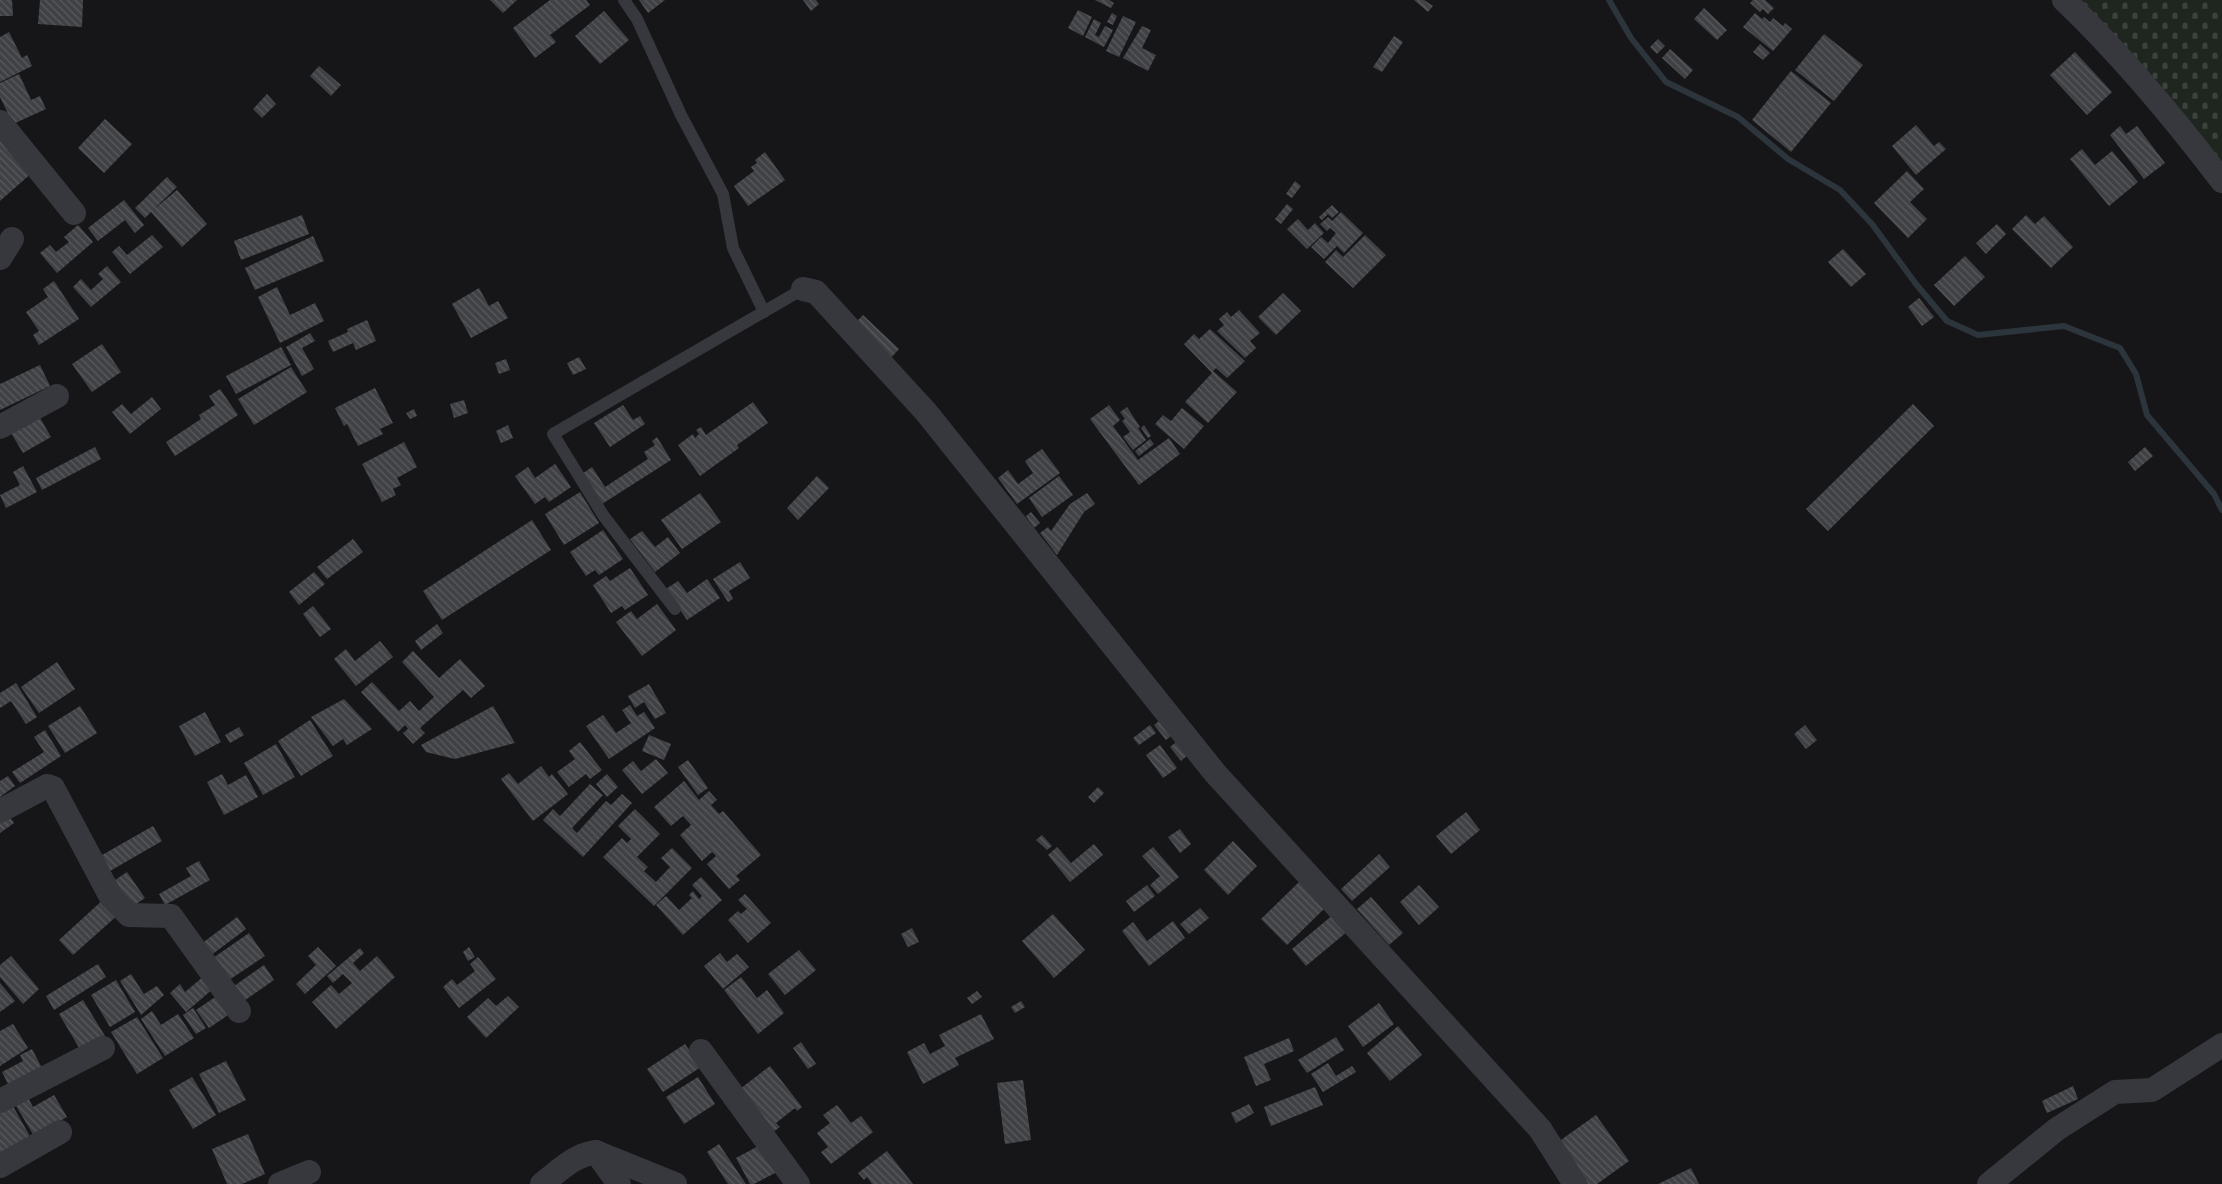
<svg xmlns="http://www.w3.org/2000/svg" width="2222" height="1184" font-family="Karla,sans-serif">
<style>
.cemetery{fill:url(#cemetery-stones)}
.lines{fill:none;stroke-linecap:round;stroke-linejoin:round}
.stream{stroke:#2c353c;stroke-width:6}
.building{fill:url(#building-back-hatch)}
.service{stroke:#37383d;stroke-width:12}
.minor{stroke:#37383d;stroke-width:24}
</style>
<defs>
<pattern id="cemetery-stones" width="16" height="16" patternUnits="userSpaceOnUse" patternTransform="scale(1.25)"><rect width="16" height="16" fill="#1e261f"/><path d="M2 7V4a2 2 0 0 1 4 0v3zM10 15v-3a2 2 0 0 1 4 0v3z" fill="#3c433d"/></pattern>
<pattern id="building-back-hatch" width="6" height="6" patternUnits="userSpaceOnUse" patternTransform="scale(1.25)"><rect width="6" height="6" fill="#404145"/><path d="M-1 5l2 2M0 0l6 6M5-1l2 2" fill="none" stroke="#595a5e"/></pattern>
</defs>
<rect width="100%" height="100%" fill="#161618"/>
<path class="cemetery" d="M2064 0H2222V181Z"/>
<g class="lines">
<path class="stream" d="M1609 0 1631 38 1666 82 1738 117 1788 159 1840 190 1872 224 1916 284 1947 321 1978 335 2064 326 2120 348 2136 374 2147 415 2214 494 2222 510"/>
</g>
<g class="building">
<path d="M0 0H12L13 16H0Z"/>
<path d="M40 0H83L82 27 38 24Z"/>
<path d="M490 0H517L503 13Z"/>
<path d="M550 0H586L590 5 550 35 556 42 535 58 513 28Z"/>
<path d="M639 0H665L648 13Z"/>
<path d="M803 0H816L819 4 811 11Z"/>
<path d="M1095 0H1109L1114 3 1111 8Z"/>
<path d="M1414 0H1424L1433 6 1428 12Z"/>
<path d="M1753 0H1765L1774 8 1768 14 1763 9 1760 12 1750 3Z"/>
<path d="M1704 8 1727 30 1717 40 1694 19Z"/>
<path d="M1078 10 1092 17 1083 36 1068 28Z"/>
<path d="M604 11 629 40 600 64 575 36Z"/>
<path d="M1112 13 1117 16 1113 25 1107 22Z"/>
<path d="M1755 13 1762 19 1764 17 1770 22 1773 18 1783 26 1785 23 1792 29 1773 51 1743 27Z"/>
<path d="M1123 16 1136 22 1119 57 1106 51Z"/>
<path d="M1094 19 1101 23 1095 35 1099 37 1105 26 1113 30 1104 47 1085 37Z"/>
<path d="M1142 26 1151 30 1142 48 1156 55 1148 71 1123 58Z"/>
<path d="M9 32 22 58 27 55 32 66 0 82V37Z"/>
<path d="M1824 34 1863 65 1834 101 1795 70Z"/>
<path d="M1394 36 1403 42 1382 72 1373 67Z"/>
<path d="M1658 39 1665 46 1657 54 1650 47Z"/>
<path d="M1760 44 1770 53 1763 60 1753 52Z"/>
<path d="M1670 49 1693 70 1685 79 1662 58Z"/>
<path d="M2075 52 2112 92 2087 115 2050 75Z"/>
<path d="M319 66 341 85 331 96 310 76Z"/>
<path d="M1791 71 1831 103 1791 152 1752 120Z"/>
<path d="M19 74 31 100 40 96 46 109 13 124 0 97V83Z"/>
<path d="M267 94 276 104 262 118 253 109Z"/>
<path d="M105 119 132 144 104 173 78 148Z"/>
<path d="M1916 125 1934 146 1939 142 1946 149 1916 175 1892 146Z"/>
<path d="M2120 126 2126 134 2137 126 2165 163 2144 179 2110 135Z"/>
<path d="M0 133 34 171 0 201Z"/>
<path d="M2082 149 2095 165 2112 151 2138 182 2109 206 2070 159Z"/>
<path d="M765 152 785 180 748 206 734 186 754 171 751 167 757 163 755 160Z"/>
<path d="M1907 171 1924 189 1910 202 1927 219 1908 238 1874 203Z"/>
<path d="M167 177 177 187 153 210 177 190 207 224 182 247 151 212 145 218 135 208Z"/>
<path d="M1295 181 1301 186 1292 198 1286 194Z"/>
<path d="M124 200 144 225 135 233 125 220 98 241 88 228Z"/>
<path d="M1287 204 1293 209 1281 224 1275 219Z"/>
<path d="M1332 205 1339 212 1332 218 1328 214 1322 220 1319 217Z"/>
<path d="M1341 212 1363 233 1344 253 1337 246 1324 259 1311 247 1321 237 1328 243 1336 233 1330 228 1327 231 1320 224 1328 217 1332 221Z"/>
<path d="M302 215 309 234 241 260 234 241Z"/>
<path d="M2026 215 2035 224 2044 216 2073 247 2051 268 2012 229Z"/>
<path d="M1298 219 1308 230 1315 223 1324 233 1307 249 1287 229Z"/>
<path d="M1997 224 2006 234 1986 254 1976 243Z"/>
<path d="M78 225 93 242 57 273 40 253 50 245 56 252 69 242 64 237Z"/>
<path d="M152 235 163 247 130 274 112 252 119 246 127 255Z"/>
<path d="M1365 235 1386 255 1353 288 1325 262 1336 250 1343 257Z"/>
<path d="M313 236 324 261 255 290 245 268Z"/>
<path d="M1843 249 1866 274 1851 287 1828 262Z"/>
<path d="M1965 256 1985 277 1954 306 1934 285Z"/>
<path d="M107 266 121 282 91 307 73 287 81 279 91 290 103 279 98 274Z"/>
<path d="M54 281 79 319 39 345 33 335 39 331 26 312 48 297 43 289Z"/>
<path d="M277 287 290 315 315 303 324 321 280 343 258 297Z"/>
<path d="M479 288 489 306 498 301 508 318 471 338 452 304Z"/>
<path d="M1283 293 1301 311 1276 335 1258 317Z"/>
<path d="M1919 298 1934 317 1922 326 1908 307Z"/>
<path d="M1239 310 1260 333 1250 341 1256 348 1245 358 1217 331 1224 325 1219 319 1227 312 1231 317Z"/>
<path d="M863 315 899 349 890 359 854 324Z"/>
<path d="M367 320 376 341 356 350 353 343 333 352 328 341 348 332 347 329Z"/>
<path d="M1210 329 1245 361 1227 378 1216 368 1213 371 1237 392 1208 423 1185 402 1212 373 1184 344 1194 334 1199 339Z"/>
<path d="M310 333 315 341 302 348 314 369 302 376 286 347Z"/>
<path d="M102 344 121 372 92 392 72 364Z"/>
<path d="M281 347 291 365 236 394 226 376Z"/>
<path d="M579 357 586 369 573 375 567 363Z"/>
<path d="M506 359 510 370 499 374 495 363Z"/>
<path d="M40 365 50 386 0 410V384Z"/>
<path d="M291 367 307 392 254 425 238 399Z"/>
<path d="M375 388 393 423 380 429 383 434 358 446 347 424 344 426 335 408Z"/>
<path d="M220 389 238 415 175 456 166 442 201 419 199 415 215 405 209 396Z"/>
<path d="M152 397 161 409 130 434 112 412 122 404 131 414Z"/>
<path d="M464 400 468 413 454 418 450 404Z"/>
<path d="M753 402 768 423 737 445 739 448 700 476 678 445 693 434 695 438 699 434 696 430 701 427 706 435Z"/>
<path d="M1913 404 1934 426 1828 531 1806 509Z"/>
<path d="M623 405 633 420 640 416 645 424 610 447 594 423Z"/>
<path d="M1109 405 1120 420 1113 426 1138 460 1169 438 1180 454 1139 485 1090 419Z"/>
<path d="M1127 407 1140 427 1138 428 1146 440 1133 450 1123 437 1130 432 1122 421 1125 419 1120 412Z"/>
<path d="M1182 408 1204 426 1184 449 1155 424 1163 415 1171 421Z"/>
<path d="M414 409 417 416 410 419 406 413Z"/>
<path d="M39 416 51 437 23 453 11 433Z"/>
<path d="M508 425 513 438 501 443 496 431Z"/>
<path d="M1144 425 1151 436 1148 438 1141 428Z"/>
<path d="M657 437 671 460 602 504 582 474 592 467 605 487 648 459 644 452 655 445 652 441Z"/>
<path d="M1150 439 1154 444 1139 456 1135 451Z"/>
<path d="M404 442 417 467 397 478 401 485 393 489 396 495 382 502 362 464Z"/>
<path d="M95 447 101 459 42 490 36 478Z"/>
<path d="M2145 447 2153 456 2135 471 2128 462Z"/>
<path d="M1042 449 1060 473 1017 504 998 478 1008 470 1018 484 1033 473 1025 461Z"/>
<path d="M555 464 571 487 549 502 545 497 535 504 515 476 528 467 535 478Z"/>
<path d="M23 466 37 492 6 508 0 495 20 485 13 472Z"/>
<path d="M817 476 829 488 798 520 787 508Z"/>
<path d="M1059 476 1073 495 1042 517 1029 498Z"/>
<path d="M580 492 599 523 564 545 545 514Z"/>
<path d="M700 493 721 522 682 549 661 520Z"/>
<path d="M1087 493 1095 504 1084 512 1057 555 1040 533 1048 527 1051 531 1070 504Z"/>
<path d="M1031 512 1040 523 1034 528 1026 516Z"/>
<path d="M532 520 551 550 442 620 423 591Z"/>
<path d="M603 530 623 559 599 575 595 570 586 576 570 552Z"/>
<path d="M642 531 655 547 668 537 680 553 655 572 630 539Z"/>
<path d="M353 539 363 552 327 579 317 567Z"/>
<path d="M740 562 750 578 729 591 733 599 728 602 713 579Z"/>
<path d="M630 568 648 595 625 610 622 606 611 613 593 585 606 576 610 581Z"/>
<path d="M314 572 325 584 299 605 289 592Z"/>
<path d="M707 579 720 598 687 620 666 589 678 581 687 593Z"/>
<path d="M657 604 676 630 642 656 616 622 631 611 637 619Z"/>
<path d="M313 606 331 629 320 637 303 614Z"/>
<path d="M437 624 443 633 421 650 415 641Z"/>
<path d="M380 641 393 657 356 686 334 659 346 649 355 661Z"/>
<path d="M413 651 439 678 460 659 485 686 471 698 463 690 420 728 425 733 413 744 403 733 408 729 405 725 398 732 361 692 372 682 399 711 410 701 419 711 434 697 402 662Z"/>
<path d="M57 662 75 689 39 713 21 687Z"/>
<path d="M16 683 37 717 26 724 11 701 0 708V693Z"/>
<path d="M649 684 666 713 655 719 644 702 635 708 628 696Z"/>
<path d="M344 699 372 729 347 745 343 739 333 746 311 717Z"/>
<path d="M630 705 637 716 644 712 655 728 609 759 586 726 603 715 616 733 631 723 622 710Z"/>
<path d="M80 706 97 733 65 753 48 726Z"/>
<path d="M493 706 515 743 455 759 426 752 421 745Z"/>
<path d="M205 712 221 742 195 756 179 726Z"/>
<path d="M1164 717 1176 732 1166 740 1154 725Z"/>
<path d="M310 720 333 756 301 776 278 741Z"/>
<path d="M1150 725 1156 733 1139 745 1133 738Z"/>
<path d="M1805 725 1817 740 1806 749 1794 734Z"/>
<path d="M239 727 244 735 230 743 225 735Z"/>
<path d="M45 730 61 756 20 783 12 772 44 752 34 737Z"/>
<path d="M649 735 671 744 664 760 642 751Z"/>
<path d="M1180 739 1191 752 1181 761 1170 747Z"/>
<path d="M580 742 602 770 590 779 586 774 569 787 557 772 575 759 569 751Z"/>
<path d="M276 744 295 777 263 795 244 763Z"/>
<path d="M1160 745 1177 768 1163 778 1146 755Z"/>
<path d="M656 759 668 773 642 794 622 770 633 761 641 771Z"/>
<path d="M688 760 708 788 698 795 678 767Z"/>
<path d="M541 766 549 777 552 774 568 794 533 821 501 779 509 773 518 784Z"/>
<path d="M222 774 228 785 246 775 258 797 224 815 207 782Z"/>
<path d="M607 774 618 787 607 797 596 784Z"/>
<path d="M8 776 15 786 0 797V781Z"/>
<path d="M684 781 699 800 709 791 717 800 711 805 719 814 723 811 761 855 736 876 740 880 729 889 707 864 716 856 712 852 702 861 680 835 691 825 683 816 671 826 654 807Z"/>
<path d="M590 784 603 795 572 828 577 833 606 801 611 805 622 794 632 803 583 857 543 820 553 809 560 816Z"/>
<path d="M1098 787 1104 793 1094 803 1088 797Z"/>
<path d="M635 809 660 834 637 857 648 867 644 871 656 882 670 867 661 858 672 848 692 868 654 906 603 857 622 838 627 843 631 839 618 826Z"/>
<path d="M6 812 14 823 0 833V816Z"/>
<path d="M1466 812 1480 830 1451 854 1436 836Z"/>
<path d="M153 826 162 841 103 875 95 859Z"/>
<path d="M1180 829 1191 844 1180 853 1168 837Z"/>
<path d="M1042 835 1052 846 1047 850 1036 840Z"/>
<path d="M1233 841 1257 866 1228 895 1204 870Z"/>
<path d="M1094 844 1103 855 1070 882 1048 855 1057 847 1071 863Z"/>
<path d="M1153 847 1179 877 1158 894 1150 885 1160 876 1142 856Z"/>
<path d="M1379 854 1390 867 1352 901 1341 889Z"/>
<path d="M199 861 210 880 165 905 159 894 191 876 186 868Z"/>
<path d="M127 872 145 898 130 908 112 882Z"/>
<path d="M701 877 722 900 683 935 656 905 666 896 679 910 692 898 689 895 693 891 699 899 702 896 692 885Z"/>
<path d="M1299 882 1325 908 1287 945 1261 919Z"/>
<path d="M1147 885 1155 896 1134 912 1126 901Z"/>
<path d="M1419 885 1439 907 1419 925 1400 902Z"/>
<path d="M745 894 771 923 748 943 728 920 738 911 741 914 747 909 738 900Z"/>
<path d="M1371 897 1403 933 1389 945 1357 909Z"/>
<path d="M105 898 119 914 73 955 59 940Z"/>
<path d="M1200 908 1209 918 1189 934 1180 924Z"/>
<path d="M1053 914 1085 950 1054 978 1022 941Z"/>
<path d="M1334 914 1348 931 1306 966 1292 949Z"/>
<path d="M237 917 246 929 210 956 201 944Z"/>
<path d="M1173 921 1185 938 1149 966 1122 931 1133 922 1147 941Z"/>
<path d="M912 928 919 942 908 947 901 934Z"/>
<path d="M249 933 265 956 229 980 213 958Z"/>
<path d="M318 947 336 966 305 994 296 984 316 965 308 956Z"/>
<path d="M469 947 475 957 468 961 463 952Z"/>
<path d="M360 948 364 953 353 963 360 971 377 956 395 977 336 1029 312 1002 331 985 339 994 352 983 343 974 333 983 327 976Z"/>
<path d="M799 950 816 970 785 995 768 974Z"/>
<path d="M720 953 727 962 737 954 749 967 723 989 704 966Z"/>
<path d="M11 956 39 989 23 1004 0 977V965Z"/>
<path d="M478 957 496 979 459 1008 443 987 452 979 457 985 475 971 470 964Z"/>
<path d="M98 964 106 977 54 1010 46 996Z"/>
<path d="M264 965 274 980 244 1001 234 986Z"/>
<path d="M131 974 144 994 157 986 164 995 141 1015 120 981Z"/>
<path d="M204 976 214 988 186 1012 170 993 180 984 185 992Z"/>
<path d="M741 977 757 998 767 990 784 1013 758 1034 724 990Z"/>
<path d="M116 980 135 1012 110 1027 91 995Z"/>
<path d="M0 983 15 1001 0 1012Z"/>
<path d="M977 991 982 997 972 1004 967 998Z"/>
<path d="M221 993 234 1011 209 1028 196 1010Z"/>
<path d="M508 996 519 1007 486 1038 467 1017 488 998 496 1006Z"/>
<path d="M83 1000 105 1036 81 1051 59 1014Z"/>
<path d="M1021 1001 1025 1007 1015 1013 1011 1007Z"/>
<path d="M1379 1003 1394 1024 1363 1047 1348 1026Z"/>
<path d="M193 1008 206 1028 196 1034 183 1015Z"/>
<path d="M152 1011 161 1025 178 1014 194 1038 165 1056 141 1019Z"/>
<path d="M981 1014 994 1039 955 1058 959 1065 923 1084 907 1052 924 1043 930 1054 945 1046 939 1035Z"/>
<path d="M137 1017 163 1058 137 1074 111 1032Z"/>
<path d="M13 1024 28 1048 0 1066V1031Z"/>
<path d="M1398 1026 1422 1055 1390 1081 1367 1053Z"/>
<path d="M1336 1037 1344 1050 1307 1073 1298 1060Z"/>
<path d="M1289 1038 1294 1051 1264 1064 1271 1080 1256 1086 1244 1057Z"/>
<path d="M801 1042 816 1064 808 1069 793 1048Z"/>
<path d="M685 1044 701 1067 663 1092 647 1069Z"/>
<path d="M32 1049 42 1068 9 1086 2 1072 23 1061 20 1055Z"/>
<path d="M226 1061 246 1100 219 1113 199 1074Z"/>
<path d="M1328 1063 1336 1076 1352 1066 1356 1072 1323 1092 1311 1074Z"/>
<path d="M770 1066 802 1107 797 1111 795 1108 776 1123 780 1127 769 1135 736 1092Z"/>
<path d="M192 1077 216 1115 193 1129 169 1090Z"/>
<path d="M698 1077 715 1104 684 1124 666 1097Z"/>
<path d="M1023 1080 1031 1140 1005 1144 997 1083Z"/>
<path d="M2073 1086 2078 1099 2047 1113 2042 1101Z"/>
<path d="M1315 1087 1323 1105 1271 1126 1264 1107Z"/>
<path d="M26 1094 33 1107 54 1095 67 1117 34 1136 13 1101Z"/>
<path d="M10 1101 31 1138 0 1155V1107Z"/>
<path d="M1249 1104 1254 1113 1236 1123 1231 1113Z"/>
<path d="M837 1105 851 1123 861 1116 873 1132 831 1164 821 1152 828 1147 817 1133 830 1123 823 1115Z"/>
<path d="M1596 1115 1629 1161 1597 1184H1588L1558 1142Z"/>
<path d="M248 1134 265 1174 242 1184H227L212 1149Z"/>
<path d="M764 1143 779 1171 754 1184H750L736 1158Z"/>
<path d="M719 1144 746 1184H728L707 1152Z"/>
<path d="M887 1151 913 1184H872L867 1177 864 1180 858 1173Z"/>
<path d="M1691 1168 1699 1184H1658Z"/>
</g>
<g class="lines">
<g class="service">
<path d="M624 0 637 19 681 115 723 194 733 248 764 312"/>
<path d="M675 609 603 515 553 434 803 289"/>
</g>
<g class="minor">
<path d="M2064 0C2122 55 2174 118 2222 181"/>
<path d="M0 122 74 213"/>
<path d="M0 258 12 239"/>
<path d="M803 289 816 292 926 412 1215 773 1540 1129 1575 1184"/>
<path d="M0 427 57 396"/>
<path d="M0 811 47 786 53 788 111 897 129 915 171 916 239 1011"/>
<path d="M701 1051 798 1184"/>
<path d="M0 1101 103 1048"/>
<path d="M596 1152 619 1184"/>
<path d="M0 1166 60 1132"/>
<path d="M280 1184 309 1172"/>
<path d="M542 1184C559 1171 574 1155 596 1152L675 1184"/>
<path d="M1989 1184 2057 1129 2115 1092 2152 1090 2222 1045"/>
</g>
</g>
</svg>
